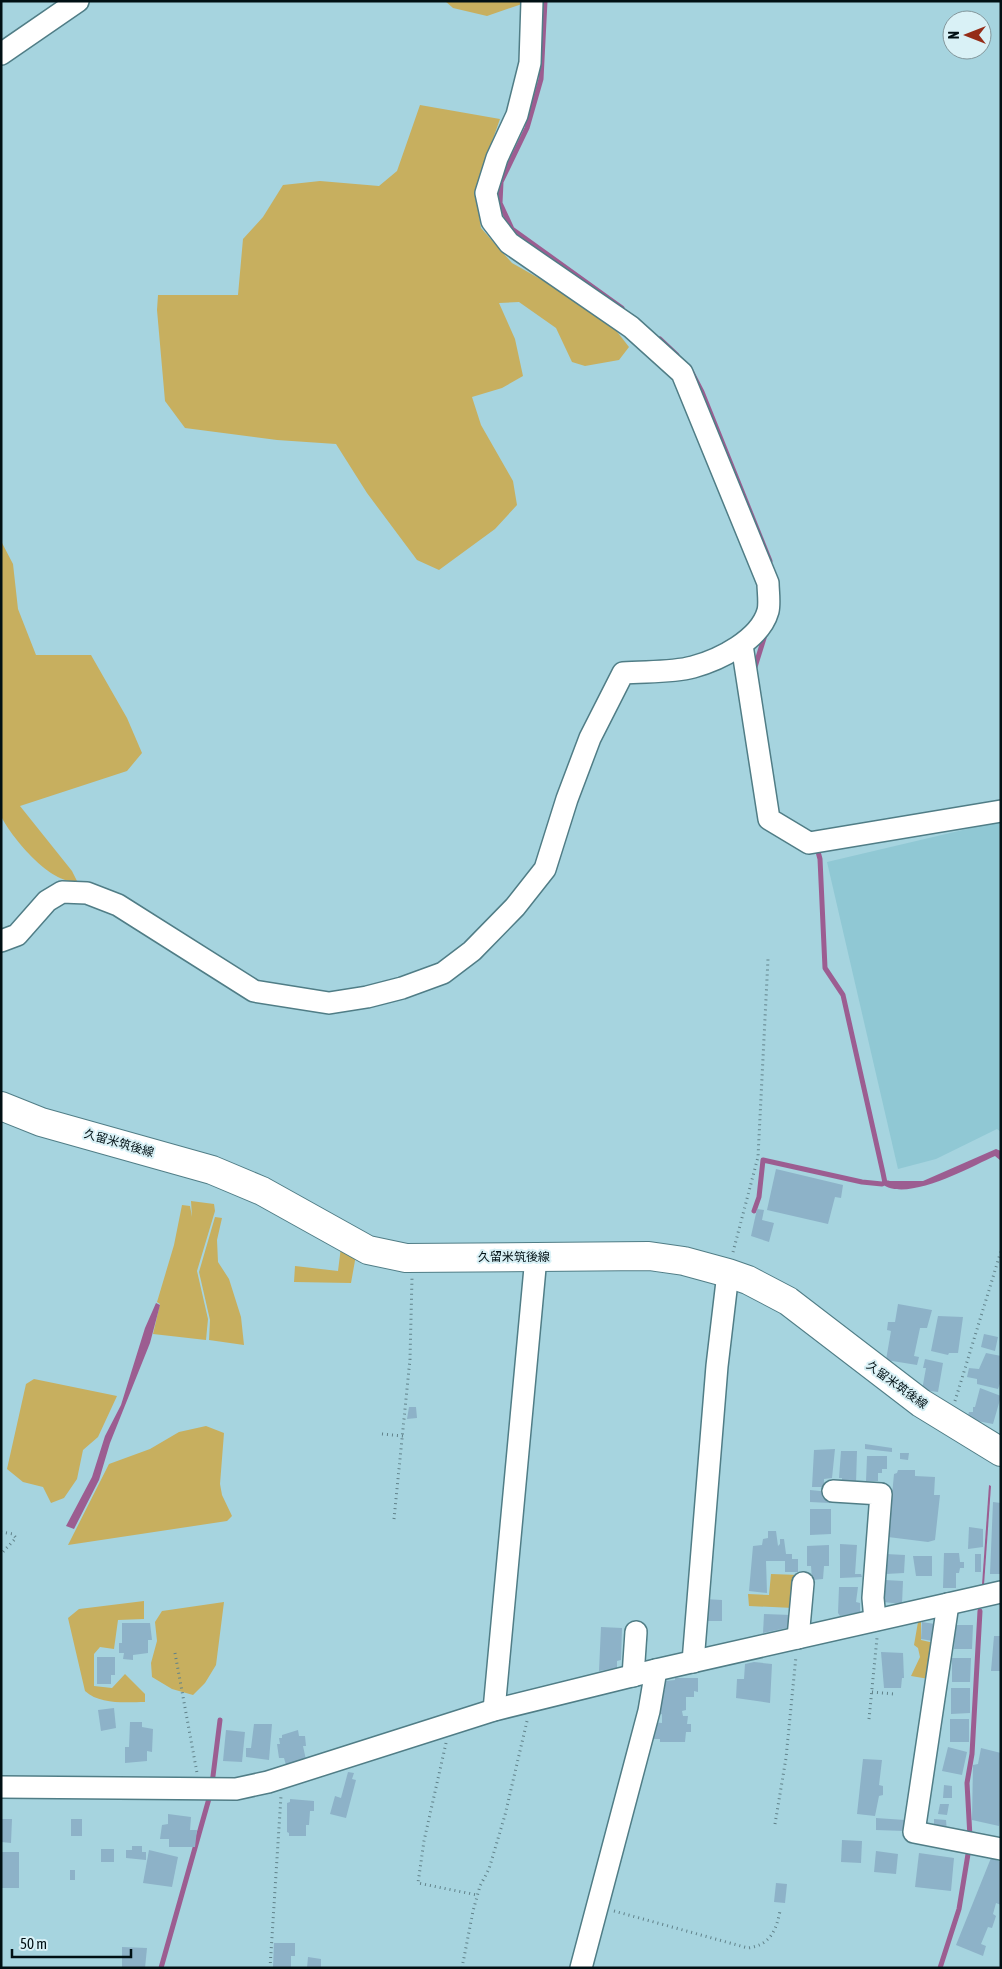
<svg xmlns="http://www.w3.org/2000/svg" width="1002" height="1969" font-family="'Asap Condensed','Noto Sans JP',sans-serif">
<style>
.built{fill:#90c8d4}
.green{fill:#c7af5f}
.water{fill:#9c5d91}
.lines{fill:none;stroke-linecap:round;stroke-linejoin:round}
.stream{stroke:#9c5d91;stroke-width:5}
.building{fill:#8db2c8}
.minor-casing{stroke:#507d86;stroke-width:24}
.major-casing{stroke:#507d86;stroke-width:30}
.path{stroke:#608189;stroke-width:3;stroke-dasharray:1 4;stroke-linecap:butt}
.minor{stroke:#fff;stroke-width:21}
.major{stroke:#fff;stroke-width:28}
.labels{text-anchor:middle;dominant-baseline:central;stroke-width:4;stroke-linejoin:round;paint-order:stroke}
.street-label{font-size:12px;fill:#011014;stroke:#d9f1f6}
</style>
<rect width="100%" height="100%" fill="#a6d4df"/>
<path class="built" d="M1001 821V1132L997 1129 936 1159 898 1169 827 862Z"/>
<g class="green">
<path d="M445 1H522V4L487 16 453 8Z"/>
<path d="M420 105 500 119 475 190 481 228 512 263 604 315 629 347 619 360 585 366 572 362 556 328 519 302 499 303 515 339 523 376 502 388 472 397 481 425 513 481 517 505 495 529 439 570 417 560 367 493 336 444 277 440 185 428 165 401 157 310 158 295H238L243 239 263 217 283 185 320 181 379 186 397 171Z"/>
<path d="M1 541 13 564 18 609 36 655H91L127 718 142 753 127 771 20 806 72 871 77 881C52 886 11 837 1 816Z"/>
<path d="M191 1201 214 1204 215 1211 197 1271 208 1319 206 1340 153 1334 160 1304 157 1302 174 1245 182 1205 190 1206 192 1217Z"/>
<path d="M215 1217 222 1218 217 1240 218 1262 229 1279 241 1317 244 1345 209 1340 210 1320 199 1272Z"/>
<path d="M341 1247 356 1255 351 1283 294 1282 295 1266 338 1271Z"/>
<path d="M34 1379 117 1396 98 1437 83 1450 77 1479 64 1498 51 1503 43 1487 23 1482 7 1469 26 1384Z"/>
<path d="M206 1426 224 1433 220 1484 222 1495 232 1516 227 1521 68 1545 109 1464 150 1449 179 1432Z"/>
<path d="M771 1574 799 1575 793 1608 749 1606 748 1594 769 1595Z"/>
<path d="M144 1601V1619L118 1620 114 1649 100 1647 94 1654V1686L112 1688 125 1674 145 1694V1702C126 1702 100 1705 85 1691L68 1618 79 1609Z"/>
<path d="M224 1602 216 1665 205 1683 193 1695 172 1689 152 1677 151 1663 157 1641 155 1622 162 1611Z"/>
<path d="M921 1621V1640L934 1643 929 1679 911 1676 920 1657 918 1648 914 1645 918 1622Z"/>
</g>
<g class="water">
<path d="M996 1149 1001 1151V1161L995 1156C970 1167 907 1203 882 1184V1181H923Z"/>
<path d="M156 1303 160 1305 150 1343 110 1443 99 1480 74 1529 66 1526 92 1477 105 1436 121 1405 145 1328Z"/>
<path d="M989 1485 991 1486 984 1585H982Z"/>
</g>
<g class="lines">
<g class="stream">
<path d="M545 1 541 79 527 128 501 182 500 203 512 229 622 308"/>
<path d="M660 339 677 355"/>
<path d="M689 367 702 392 770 561"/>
<path d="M755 667 765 635"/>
<path d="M817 848 820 859 825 968 843 995 883 1173 885 1183H888"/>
<path d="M754 1211 759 1197 763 1160 862 1182 882 1184"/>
<path d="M212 1784 220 1720"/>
<path d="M970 1837 967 1783 972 1754 980 1611"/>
<path d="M161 1968 210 1795"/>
<path d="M940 1968 959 1909 969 1848"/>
</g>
</g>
<g class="building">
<path d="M776 1169 843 1185 841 1198 835 1197 828 1224 767 1210Z"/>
<path d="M757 1209 764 1210 762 1220 774 1223 769 1242 751 1236Z"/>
<path d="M898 1304 932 1310 927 1328H920L914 1356 919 1357 917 1365 886 1360 891 1331 887 1330 888 1322H895Z"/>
<path d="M938 1316 963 1317 958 1353H949L948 1355 931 1351Z"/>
<path d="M984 1334 998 1337 995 1351 981 1347Z"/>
<path d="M986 1353 1001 1356V1381L998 1389 977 1384V1379L967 1377 969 1368 979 1369Z"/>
<path d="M925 1359 943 1363 938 1392 922 1390 926 1368H923Z"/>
<path d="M980 1388 1001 1396 993 1424 967 1419 969 1412H973V1407H975Z"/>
<path d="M409 1407H416L417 1418 407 1419Z"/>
<path d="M865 1444 892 1448V1452L865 1449Z"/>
<path d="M835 1449 832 1478 824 1479V1487H812L814 1450Z"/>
<path d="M841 1451H857L856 1484H842V1478H839Z"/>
<path d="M900 1453H909L908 1460 900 1459Z"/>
<path d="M867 1456H887V1469H882V1473H878V1481H866Z"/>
<path d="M898 1470H915V1476L935 1477 934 1495H940L935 1540 928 1542 888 1537 894 1474 897 1473Z"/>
<path d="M810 1490 830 1492V1503L810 1502Z"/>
<path d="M993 1502 1001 1503V1574H990Z"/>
<path d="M810 1509H831V1534L810 1535Z"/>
<path d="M969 1527 983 1529V1547L968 1549Z"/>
<path d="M768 1531H776L778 1546 780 1544V1539H784L786 1554H792V1559H798V1572H785V1561H766L767 1593 749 1591 753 1546 762 1545 763 1539 768 1538Z"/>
<path d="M840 1544 857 1545 855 1574H861L862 1577 840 1578Z"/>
<path d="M829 1545V1566H824L823 1579 812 1580 811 1566H807V1546Z"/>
<path d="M944 1553H959L960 1562H964V1568H960L959 1573H956V1588H943Z"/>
<path d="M886 1554 905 1555 904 1573 886 1574Z"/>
<rect x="975" y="1554" width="6" height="18"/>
<path d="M913 1556H932V1576H916Z"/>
<path d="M885 1580 903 1581 902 1604 883 1602Z"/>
<path d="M839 1587H858L856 1602 860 1603V1612L840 1616 838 1613Z"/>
<path d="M705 1599 722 1600V1621H705Z"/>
<path d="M764 1614 791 1615V1627L763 1633Z"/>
<path d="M922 1622 935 1624 933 1641 921 1639Z"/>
<path d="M122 1623H150L152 1640H148V1653L133 1655V1660L123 1659 124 1653H119V1643H122Z"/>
<path d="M955 1625H973L972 1649H954Z"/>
<path d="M601 1627 622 1628 621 1660 617 1661V1668L599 1671Z"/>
<path d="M994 1636H1001V1671H991Z"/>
<path d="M881 1652 903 1653 904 1678H902L901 1688H884Z"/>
<path d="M97 1657H115V1675H111V1684H97Z"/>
<path d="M952 1658H971L970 1682H952Z"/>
<path d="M754 1662 772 1664 770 1703 736 1698 737 1679H744L745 1664Z"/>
<path d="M675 1678H698V1692L694 1691V1697H686V1710L682 1711 683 1716H688L687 1724H691V1732H686L685 1742H660V1739H649L650 1722 662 1723V1714L657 1715 662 1690H665V1681L675 1680Z"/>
<path d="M951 1688H970V1713L951 1714Z"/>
<path d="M114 1708 116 1728 101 1731 98 1710Z"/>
<rect x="950" y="1719" width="19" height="23"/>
<path d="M130 1722H142V1727L153 1729 152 1752 147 1751V1761L125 1763V1747H129Z"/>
<path d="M254 1724H272L269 1760 246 1757V1748H251Z"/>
<path d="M226 1730 245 1732 242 1762 223 1761Z"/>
<path d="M298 1730 299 1736H305L306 1746H303L306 1760 286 1765 284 1758H279L277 1744H280L279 1738H282V1735Z"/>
<path d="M948 1747 967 1752 962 1775 942 1771Z"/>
<path d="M981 1748 1001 1753V1813L999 1826 972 1820 973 1765 978 1764Z"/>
<path d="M863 1759 882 1760 879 1785 883 1786V1795L879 1796 875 1816 857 1814Z"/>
<path d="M348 1772 354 1773 352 1779 356 1780 346 1818 330 1814 335 1796 341 1798Z"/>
<path d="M944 1785 952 1786V1798H943Z"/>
<path d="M290 1799 314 1801V1811H310L309 1825H306V1836H289V1833L287 1832V1803L290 1802Z"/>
<path d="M940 1804H949L947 1815 938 1814Z"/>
<path d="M168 1814 191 1817 190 1830H197L195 1847H169V1839H160L162 1825 168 1824Z"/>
<path d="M876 1818 905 1820V1831L876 1830Z"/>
<path d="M1 1819H12L11 1843 1 1842Z"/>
<rect x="71" y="1819" width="11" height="17"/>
<path d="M934 1819 946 1820 947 1832 934 1831Z"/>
<path d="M842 1840 862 1841 861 1863 841 1862Z"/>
<path d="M132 1846H142V1852H146V1860L126 1858V1850H132Z"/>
<rect x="101" y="1849" width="13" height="13"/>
<path d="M149 1850 178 1857 172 1887 143 1883Z"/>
<path d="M876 1851 898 1854 896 1874 874 1872Z"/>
<rect x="1" y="1852" width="18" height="36"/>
<path d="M919 1853 954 1858 951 1891 915 1887Z"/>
<path d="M991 1858 1001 1862V1905L996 1903 993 1914 996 1916 992 1928 988 1927 981 1944 986 1946 983 1956 956 1945Z"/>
<rect x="70" y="1870" width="5" height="10"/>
<path d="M776 1883 787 1884 785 1903 774 1902Z"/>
<path d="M274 1943H295V1956H291V1968H273Z"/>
<path d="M122 1947 147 1948 145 1968H122Z"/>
<path d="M308 1957 321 1959V1968H307Z"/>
</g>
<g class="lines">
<defs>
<g id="minor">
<path d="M1 54 78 1"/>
<path d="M742 645 769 819 809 843 1001 811"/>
<path d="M1 941 17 935 47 901 62 892 87 893 118 905 254 991 329 1003 367 997 402 988 443 973 472 951 515 907 545 869 567 799 590 738 623 673C645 671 671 673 693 667 719 660 760 640 768 611 770 603 768 591 768 583L682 373 631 327 509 243 492 221 486 193 497 158 517 115 530 63 532 1"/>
<path d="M833 1491 881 1494 873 1598 875 1620"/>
<path d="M948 1604 914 1832 1001 1849"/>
<path d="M798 1638 803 1583"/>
<path d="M693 1662 717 1366 728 1273"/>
<path d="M633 1676 636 1632"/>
<path d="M494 1710 536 1257"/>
<path d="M1 1787 236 1789 268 1782 494 1710 656 1670 1001 1592"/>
<path d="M581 1968 649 1711 656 1670"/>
</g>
<path id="major" d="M1 1106 41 1122 212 1170 262 1191 368 1250 406 1258 649 1256 684 1261 728 1273 748 1280 788 1301 921 1403 1001 1452"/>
</defs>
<use href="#minor" class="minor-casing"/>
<use href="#major" class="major-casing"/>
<g class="path">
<path d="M733 1252 758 1157 768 959"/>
<path d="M955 1401 1001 1251"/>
<path d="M382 1434 403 1436"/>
<path d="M394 1519 410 1359 412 1278"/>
<path d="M1 1532 13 1534 16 1538 1 1554"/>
<path d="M175 1653 197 1773"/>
<path d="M872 1692 894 1694"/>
<path d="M869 1719 877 1638"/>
<path d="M446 1743 424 1841 418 1883 477 1895"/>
<path d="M775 1824 786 1758 796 1656"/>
<path d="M614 1911 748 1948C770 1945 776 1931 780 1911"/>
<path d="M270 1968 281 1796"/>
<path d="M462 1968 473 1911 480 1886 489 1869 505 1815 527 1721"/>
</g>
<use href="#minor" class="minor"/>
<use href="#major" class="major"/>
</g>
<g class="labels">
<g class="street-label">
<text transform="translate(119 1143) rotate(16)">久留米筑後線</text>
<text x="514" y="1257">久留米筑後線</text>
<text transform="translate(897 1385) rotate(36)">久留米筑後線</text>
</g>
</g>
<rect width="1002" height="1969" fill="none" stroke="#011014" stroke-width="5"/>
<g transform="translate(967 35) rotate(270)"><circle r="24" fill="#d9f1f6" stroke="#83979c"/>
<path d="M0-4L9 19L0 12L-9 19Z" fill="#952c17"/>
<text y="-8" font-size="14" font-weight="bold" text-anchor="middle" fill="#011014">N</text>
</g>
<path d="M12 1949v8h119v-8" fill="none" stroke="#011014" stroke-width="2.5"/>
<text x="20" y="1949" font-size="15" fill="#011014" stroke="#d9f1f6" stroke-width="4" paint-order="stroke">50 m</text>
</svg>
